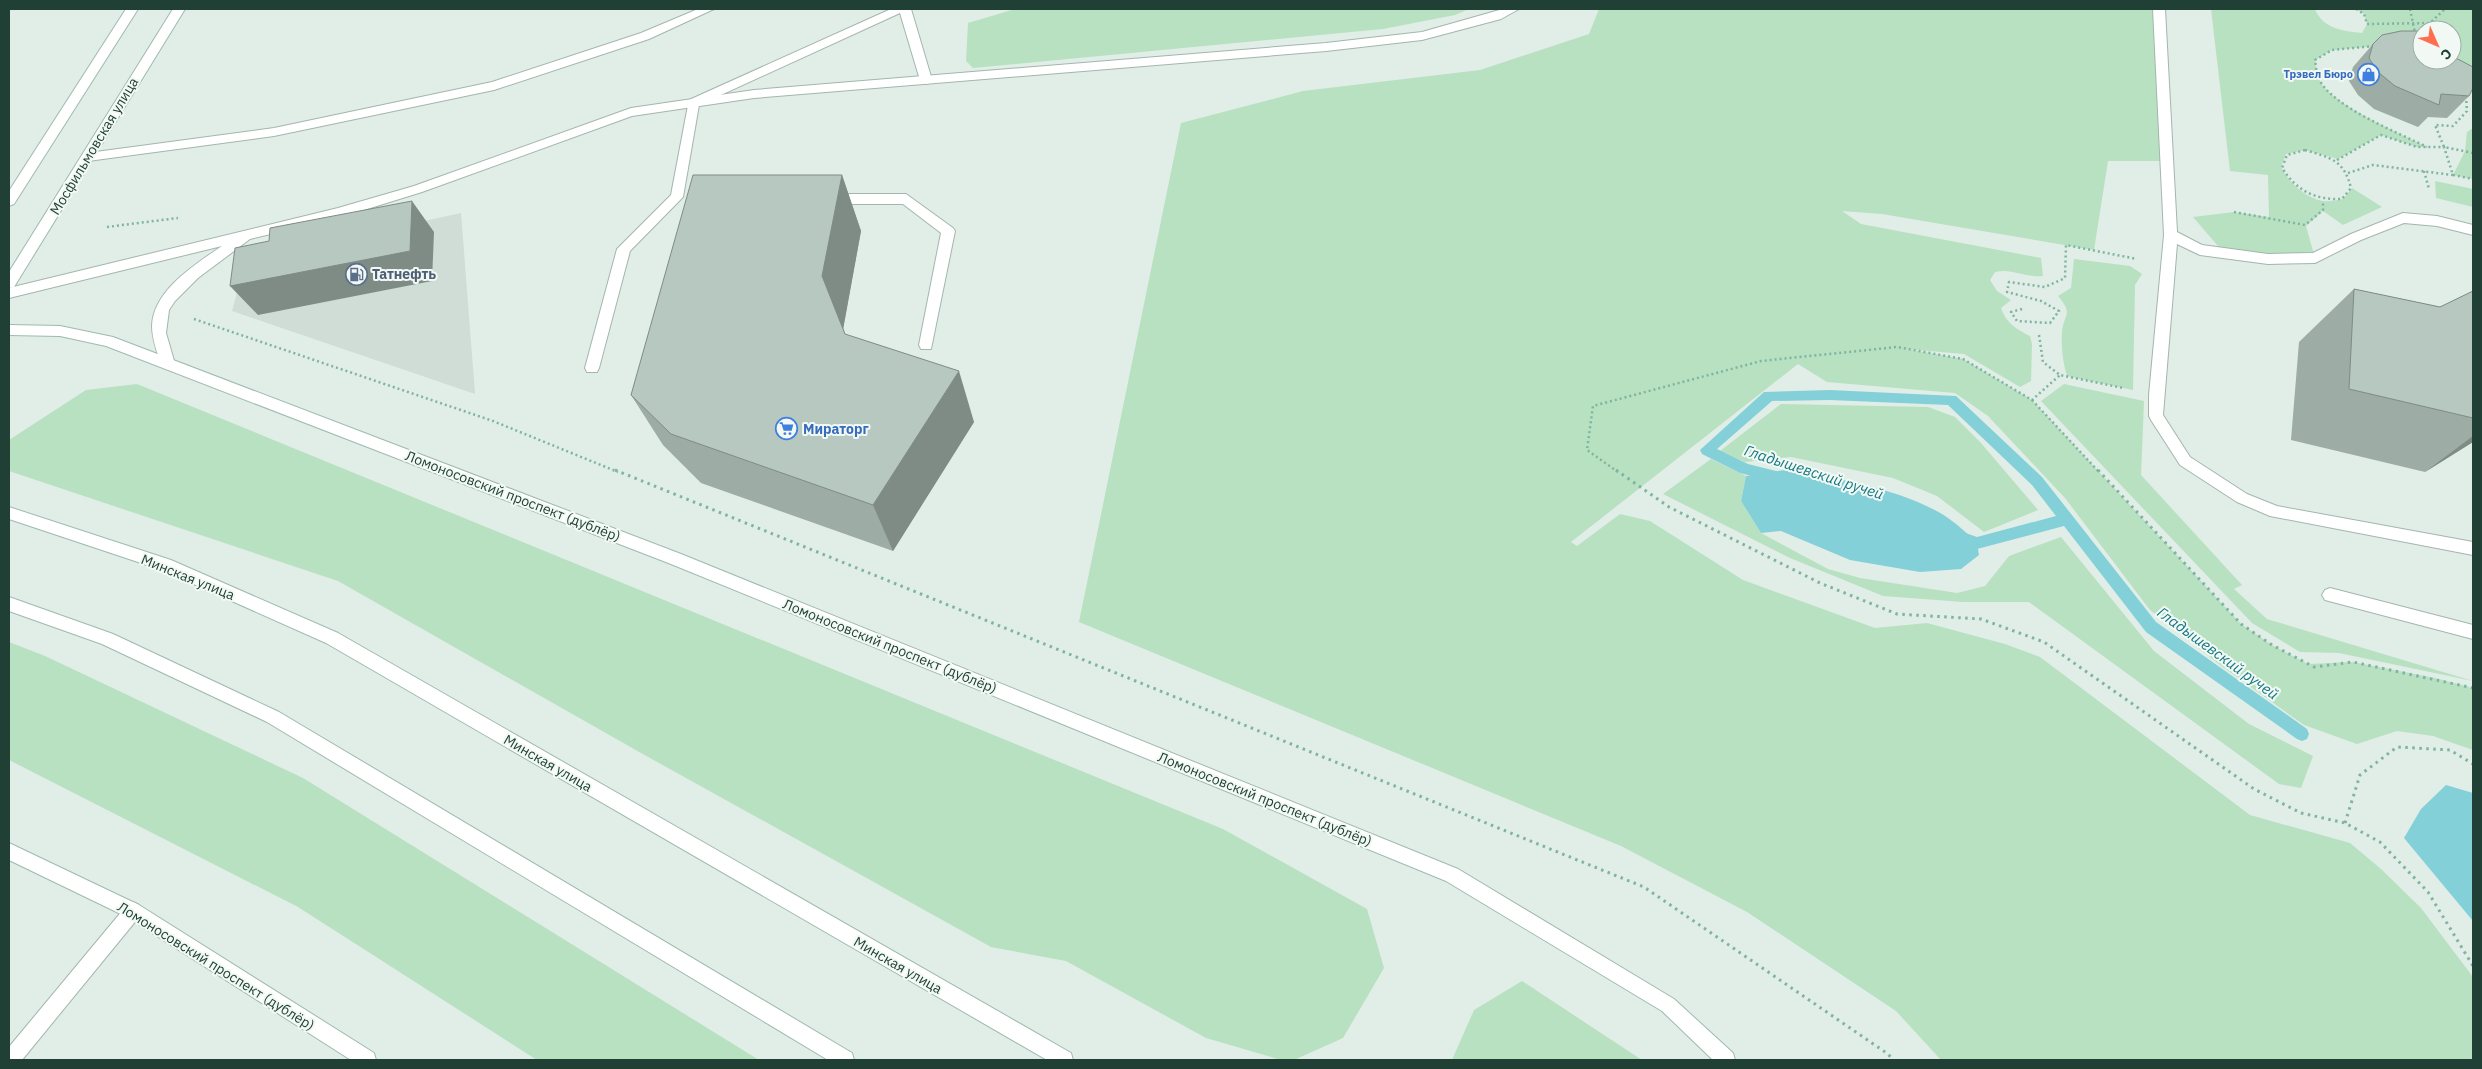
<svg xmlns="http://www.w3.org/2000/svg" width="2482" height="1069" font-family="'IBM Plex Sans',sans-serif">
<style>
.built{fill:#cfddd6}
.green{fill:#b8e1c1}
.water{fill:#84d0d8}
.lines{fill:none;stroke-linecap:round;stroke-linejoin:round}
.stream{fill:#84d0d8;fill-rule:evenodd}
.service-casing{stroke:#a3b6ae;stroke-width:2}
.minor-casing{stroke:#a3b6ae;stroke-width:2}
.tertiary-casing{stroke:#a3b6ae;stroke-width:2}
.secondary-casing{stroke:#9ebaaf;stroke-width:2}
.path-far1{stroke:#7eb4a0;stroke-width:2.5;stroke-dasharray:2 3;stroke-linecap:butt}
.path{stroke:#7eb4a0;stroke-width:3;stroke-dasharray:2.5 4.5;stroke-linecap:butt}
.service{fill:#fff;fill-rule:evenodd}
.minor{fill:#fff;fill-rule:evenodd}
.tertiary{fill:#fff;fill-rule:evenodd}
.secondary{fill:#fff;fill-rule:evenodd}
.wall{fill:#9daca5}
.shaded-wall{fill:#7f8c86}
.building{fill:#b6c8c0;stroke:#7f8c86}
.labels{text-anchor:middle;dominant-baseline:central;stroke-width:4;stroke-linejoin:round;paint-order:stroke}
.far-shop-label{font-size:11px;font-weight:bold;fill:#366cbe;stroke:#f2f9f5;text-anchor:end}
.street-label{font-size:14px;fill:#204035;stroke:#f2f9f5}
.service-label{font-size:14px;font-weight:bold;fill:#4e5e75;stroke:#f2f9f5;text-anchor:start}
.shop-label{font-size:14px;font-weight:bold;fill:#366cbe;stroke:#f2f9f5;text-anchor:start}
.water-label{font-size:15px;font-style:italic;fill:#137682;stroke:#f2f9f5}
</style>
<rect width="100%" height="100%" fill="#e1ede7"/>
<path class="built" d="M461 213 475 394 232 311 246 260Z"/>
<g class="green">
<path d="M1015 9H1469L1455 15 1383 29 973 68 966 61 968 23Z"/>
<path d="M1599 9H2159L2167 161H2108L2094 250 1882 214 1842 211 1861 224 2041 258 2043 276C2024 278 2013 268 1995 272L1990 280 1997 291 2011 300 2001 308C2006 323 2016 329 2030 336L2032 344 2031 381 2020 387 1964 354 1906 349 1963 359 2032 400 2241 624 2272 645 2308 664 2353 662 2435 678 2473 688V750L2433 736 2397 731 2357 744 2304 725 2220 665 2150 610 2065 498 1988 416 1955 393 1827 382 1798 364 1571 542 1577 546 1620 514 1650 521 1743 580 1875 628 1927 623 2005 644 2040 657 2250 815 2350 843 2381 869 2421 908 2473 977V1060H1941L1896 1011 1747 912 1621 846 1079 622 1181 123 1303 91 1480 70 1589 34Z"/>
<path d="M2211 9H2315C2323 29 2343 31 2362 33L2367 24 2364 14 2356 9H2473V78L2452 60V30H2422V51L2377 46 2332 50 2315 60C2316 66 2317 73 2319 79 2329 104 2402 134 2427 147H2417L2381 135 2338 159 2305 150 2286 154 2281 167C2289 182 2305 198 2323 201 2329 202 2337 200 2343 199L2352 188 2382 207 2343 225 2323 211 2306 226 2315 258 2224 253 2193 217 2234 212 2269 217 2268 175 2230 171Z"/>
<path d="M2473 128V179L2453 175 2465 151 2467 132Z"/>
<path d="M2435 181 2473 189V207L2436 198Z"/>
<path d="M2074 259 2130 266 2142 274 2135 285 2133 390 2067 376C2063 363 2061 347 2062 332 2064 313 2074 315 2058 296L2071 288Z"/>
<path d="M137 384 1223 829 1367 909 1384 968 1343 1038 1294 1060H1281L1206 1038 1066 961 991 947 641 753 338 581 9 471V440L86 390Z"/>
<path d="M2064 384 2144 401 2141 475 2242 585 2234 589 2267 619 2473 681 2339 653 2300 652 2252 623 2041 401Z"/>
<path d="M1781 404 1928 407 1955 417 1981 443 2038 510 1984 532 1937 496 1893 478 1791 457 1745 462 1720 451Z"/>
<path d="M1711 459 1746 476 1741 501 1761 533 1828 569 1860 578 1957 593 1985 586 2009 556 2061 537 2154 651 2249 724 2313 756 2301 788 2279 784 2029 602H1963L1883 596 1790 558 1663 494Z"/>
<path d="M9 642 45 656 303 778 759 1060H537L298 907 9 760Z"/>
<path d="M1522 981 1642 1060H1452L1474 1010Z"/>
</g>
<g class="water">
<path d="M1785 470C1833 477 1907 490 1948 518 1958 525 1968 534 1977 543L1979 555 1961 569 1920 572 1850 560 1781 531 1761 533 1741 501 1746 476Z"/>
<path d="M2446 785 2473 793V921L2404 838 2421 809Z"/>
</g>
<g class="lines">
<path class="stream" d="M1830 390 1956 396 2042 477 2156 622 2307 729 2309 734 2307 739 2302 741 2297 739 2146 632 2064 526 1977 549 1955 541 1953 537 1955 533 1960 531 1977 537 2056 516 2032 485 1948 405 1830 400 1772 401 1717 449 1748 464 1788 474 1790 478 1788 482 1783 484 1740 473 1702 454 1700 450 1764 392Z"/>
<defs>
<g id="service">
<path d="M698 9H714L649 39 494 90 274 136 88 161 82 157 88 153 274 128 492 82 641 33Z"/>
<path d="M891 9H911L932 80 930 83 926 84 920 80 900 13 699 105 683 197 630 251 599 368 597 372H587L585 368 617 249 671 195 689 100Z"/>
<path d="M2153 9H2165L2177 232 2202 245 2268 254 2313 253 2351 234 2403 213 2437 216 2473 225V235L2437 226 2404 223 2361 240 2315 263 2268 264 2200 255 2177 244 2163 415 2190 457 2247 494 2277 506 2473 542V555L2270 516 2237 502 2180 465 2151 420 2149 416V395L2164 235Z"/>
<path d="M831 194H906L953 228 955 231 931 349H921L919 345 941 233 903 204H831L825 199Z"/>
<path d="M2330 588 2473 625V639L2325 600 2322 595 2325 590Z"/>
</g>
<path id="minor" d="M1503 9H1519L1501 19 1422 40 1326 51 754 98 632 116 422 192 338 218 250 239 198 278 175 301 169 310 166 333 175 364 173 368H163L161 364C157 352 152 339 152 326 153 290 196 264 222 246L9 298V288L338 208 414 186 631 108 754 90 1326 43 1422 32Z"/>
<path id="tertiary" d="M133 902 139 905 142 911 139 917 22 1060H9V1047L127 905Z"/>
<g id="secondary">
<path d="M126 9H138L14 204 9 206V191Z"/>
<path d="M173 9H185L14 287 9 288V272Z"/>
<path d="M9 325 60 326 113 337 681 554 1458 869 1674 999 1733 1053 1735 1060H1713L1662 1011 1446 881 671 564 106 346 60 336 9 335Z"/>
<path d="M9 507 171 560 338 633 1071 1053 1073 1060H1047L326 643 162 570 9 519Z"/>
<path d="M9 597 113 634 279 712 852 1053 854 1060H828L267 722 102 644 9 611Z"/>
<path d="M9 843 139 905 374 1053 376 1060H351L127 917 9 860Z"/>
</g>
</defs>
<use href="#service" class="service-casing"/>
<use href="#minor" class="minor-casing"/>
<use href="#tertiary" class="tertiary-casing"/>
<use href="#secondary" class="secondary-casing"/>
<g class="path-far1">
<path d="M2356 9 2364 14 2367 24 2430 23 2445 9"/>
<path d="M2410 9 2415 33"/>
<path d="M2374 46 2332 50 2315 60C2316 66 2316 73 2319 79 2332 107 2399 133 2427 147"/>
<path d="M2466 96 2467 111 2453 126 2435 125 2444 147 2473 153"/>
<path d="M2305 150C2331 158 2344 160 2351 188L2342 199C2315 200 2297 191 2282 168L2287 155Z"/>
<path d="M2337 160 2381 135 2417 147H2444L2453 175 2473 179"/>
<path d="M2424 171 2429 189"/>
<path d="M2348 173 2373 165 2453 175"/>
<path d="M2234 212 2305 225 2323 210V201"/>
<path d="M107 227 178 218"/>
<path d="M2022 309 2011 312 2017 321 2050 323 2059 311 2041 301 2007 292 2009 282 2045 287 2065 278 2066 245 2137 259"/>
<path d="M194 319 493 421 618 472"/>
<path d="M2039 335 2043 362 2060 375 2123 388"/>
<path d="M2032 400 2099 472"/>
<path d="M1618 472 1587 450 1593 406 1761 361 1897 347 1963 359 2032 400 2060 375"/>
</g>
<g class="path">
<path d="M615 470 1644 887 1888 1054 1893 1060"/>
<path d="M1616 470 1669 507 1820 583 1897 614 1981 619 2044 642 2254 789 2301 813 2345 823 2380 842 2428 892 2473 966"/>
<path d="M2098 470 2241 624 2272 645 2314 667 2353 662 2473 688"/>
<path d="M2345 823 2360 775 2397 747 2450 750 2473 764"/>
</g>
<use href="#service" class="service"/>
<use href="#minor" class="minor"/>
<use href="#tertiary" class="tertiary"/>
<use href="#secondary" class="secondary"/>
</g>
<g class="wall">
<path d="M2373 44 2469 96 2447 118 2428 117 2418 127 2374 109 2358 95 2349 81 2353 67Z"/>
<path d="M842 175 861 231 843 328 845 334 974 422 893 551 701 483 663 445 631 395Z"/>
<path d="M2354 289 2440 307 2473 291V442L2425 472 2291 440 2299 342Z"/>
</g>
<g class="shaded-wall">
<path d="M842 175 861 231 843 330 822 276Z"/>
<path d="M412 201 434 232 432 281 258 315 230 286Z"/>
<path d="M959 371 974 422 893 551 873 505Z"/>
<path d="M2473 436V442L2425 472Z"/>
</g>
<g class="building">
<path d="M2401 31H2422V60H2452V56L2473 67V88L2469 96 2441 94 2439 105 2395 86 2378 72 2369 58 2373 44 2382 35Z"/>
<path d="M693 175H842L822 276 845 334 959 371 873 505 671 434 631 395Z"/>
<path d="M412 201 410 251 230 286 235 248 269 241 270 228Z"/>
<path d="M2354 289 2440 307 2473 291V418L2349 389Z"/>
</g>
<defs>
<symbol id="shop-ring" viewBox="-11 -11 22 22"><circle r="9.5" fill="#f2f9f5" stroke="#3f7fe0" stroke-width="1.5"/><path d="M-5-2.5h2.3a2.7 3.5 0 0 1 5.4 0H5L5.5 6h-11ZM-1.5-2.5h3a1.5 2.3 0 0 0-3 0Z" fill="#3f7fe0"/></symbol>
<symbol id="fuel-ring" viewBox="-11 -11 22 22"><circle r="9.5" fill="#f2f9f5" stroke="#5c6f8a" stroke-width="1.5"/><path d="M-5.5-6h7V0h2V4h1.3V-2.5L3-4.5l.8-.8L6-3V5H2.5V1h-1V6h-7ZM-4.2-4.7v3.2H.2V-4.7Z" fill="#5c6f8a"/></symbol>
<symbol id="supermarket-ring" viewBox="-11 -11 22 22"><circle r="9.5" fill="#f2f9f5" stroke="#3f7fe0" stroke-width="1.5"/><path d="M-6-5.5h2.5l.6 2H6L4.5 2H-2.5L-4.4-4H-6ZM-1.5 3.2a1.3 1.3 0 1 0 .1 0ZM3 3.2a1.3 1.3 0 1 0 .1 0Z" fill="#3f7fe0"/></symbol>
</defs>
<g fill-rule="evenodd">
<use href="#shop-ring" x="2356" y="62" width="25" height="25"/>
<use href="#fuel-ring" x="344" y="262" width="25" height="25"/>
<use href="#supermarket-ring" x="774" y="416" width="25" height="25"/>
</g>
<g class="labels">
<g class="far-shop-label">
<text x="2353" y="74">Трэвел Бюро</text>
</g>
<g class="street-label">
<text transform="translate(94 146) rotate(-59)">Мосфильмовская улица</text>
<text transform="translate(513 496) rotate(21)">Ломоносовский проспект (дублёр)</text>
<text transform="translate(188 577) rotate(22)">Минская улица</text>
<text transform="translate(890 646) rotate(22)">Ломоносовский проспект (дублёр)</text>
<text transform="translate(548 763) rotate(30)">Минская улица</text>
<text transform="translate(1265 799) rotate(22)">Ломоносовский проспект (дублёр)</text>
<text transform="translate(898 965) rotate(30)">Минская улица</text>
<text transform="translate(216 966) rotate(32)">Ломоносовский проспект (дублёр)</text>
</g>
<g class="service-label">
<text x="372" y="274">Татнефть</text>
</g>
<g class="shop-label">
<text x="803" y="429">Мираторг</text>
</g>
<g class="water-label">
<text transform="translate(1814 472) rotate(18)">Гладышевский ручей</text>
<text transform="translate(2218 653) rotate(36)">Гладышевский ручей</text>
</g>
</g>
<rect width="2482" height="1069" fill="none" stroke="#204035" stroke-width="20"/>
<g transform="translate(2437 45) rotate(135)"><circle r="24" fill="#f2f9f5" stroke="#9eafa8"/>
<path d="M0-4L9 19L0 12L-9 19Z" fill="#ff6f4e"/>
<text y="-8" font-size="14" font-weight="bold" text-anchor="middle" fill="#204035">С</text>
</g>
</svg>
